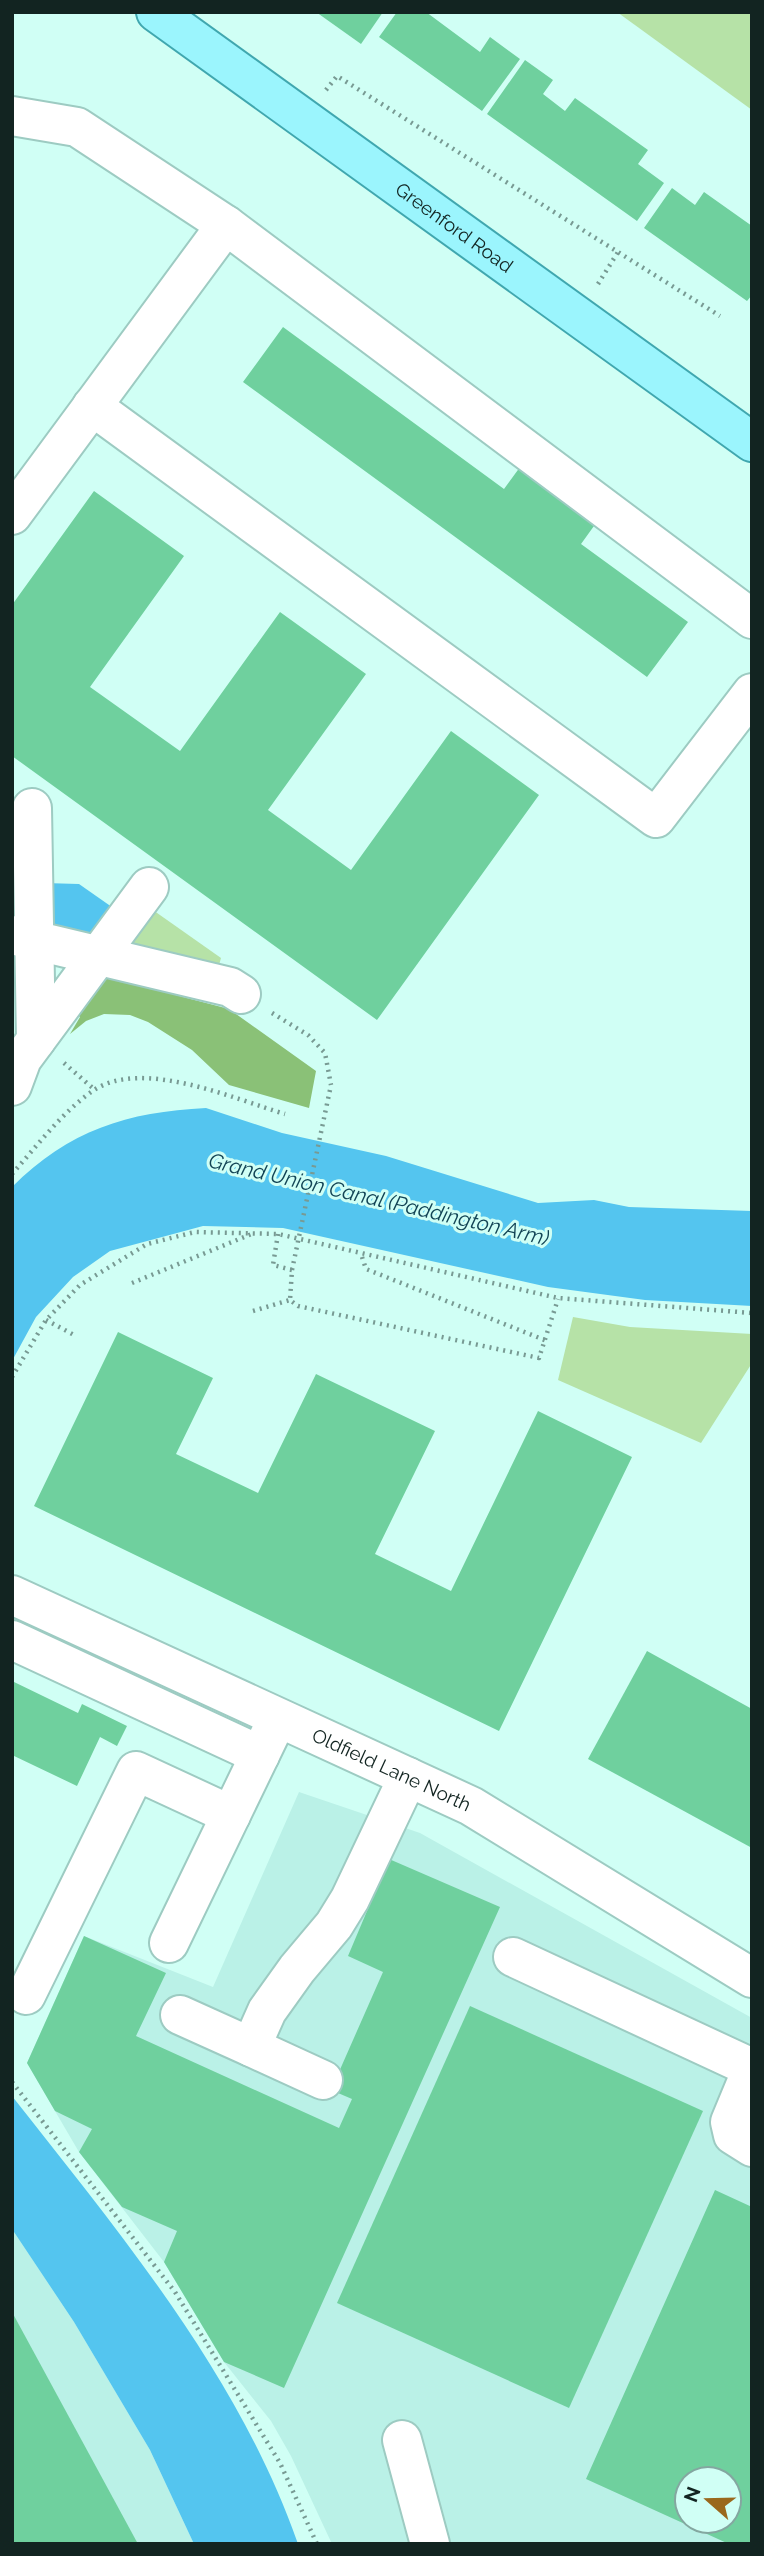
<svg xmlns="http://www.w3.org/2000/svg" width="764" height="2556" font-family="Raleway,sans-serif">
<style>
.built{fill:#baf1e7;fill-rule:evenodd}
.green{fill:#b6e2a7}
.forest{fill:#8ac177}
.water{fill:#54c5ef}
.building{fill:#6fd09e;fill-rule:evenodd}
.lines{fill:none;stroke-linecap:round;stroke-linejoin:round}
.minor-casing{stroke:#9dcbc2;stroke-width:42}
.major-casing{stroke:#40a7af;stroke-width:42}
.path{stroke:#789a93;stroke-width:4.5;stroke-dasharray:2 5;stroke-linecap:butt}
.minor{stroke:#fff;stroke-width:38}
.major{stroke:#9bf5fd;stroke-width:38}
.path-bridge{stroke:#789a93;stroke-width:4.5;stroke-dasharray:2 5;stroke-linecap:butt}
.labels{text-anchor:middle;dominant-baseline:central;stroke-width:6;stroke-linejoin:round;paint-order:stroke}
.street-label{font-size:19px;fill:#122421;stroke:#d0fff5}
.water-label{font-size:21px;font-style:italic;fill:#124455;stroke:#d0fff5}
</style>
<rect width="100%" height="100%" fill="#d0fff5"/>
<g class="built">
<path d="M299 1792 420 1833 752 2018V2544H332L291 2456 271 2421 224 2362 164 2262 79 2152 55 2111 27 2063 84 1936 213 1987ZM687 2479H729V2521H687Z"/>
<path d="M12 2229 74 2322 150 2450 194 2544H12Z"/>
</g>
<g class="green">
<path d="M617 12H752V110Z"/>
<path d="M150 908 221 958 217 972 121 948Z"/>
<path d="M573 1317 630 1327 752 1334V1363L701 1443 558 1380Z"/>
</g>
<path class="forest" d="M99 975 229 1009 316 1071 309 1108 229 1085 192 1050 148 1022 130 1015 104 1014 86 1021 70 1034 80 1017 74 1012Z"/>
<g class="water">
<path d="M44 883 79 884 119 912 99 940 43 925Z"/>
<path d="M206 1108 282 1133 386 1156 538 1203 594 1200 629 1207 752 1211V1306L645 1300 548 1287 283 1228 203 1226 110 1251 73 1277 36 1317 12 1361V1187C69 1130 127 1112 206 1108Z"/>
<path d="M12 2096C121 2235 239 2375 298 2544H194L150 2450 74 2322 12 2229Z"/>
</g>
<g class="building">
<path d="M316 12H383L361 44Z"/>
<path d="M397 12H426L480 52 490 37 520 59 482 111 379 37Z"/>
<path d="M525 60 553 80 543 94 565 111 575 98 648 150 638 164 664 183 637 221 487 114Z"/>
<path d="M672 188 695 205 704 192 752 226V295L747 301 644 228Z"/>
<path d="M283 327 504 489 523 463 599 519 581 544 688 622 647 677 243 382Z"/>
<path d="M94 491 184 556 90 687 180 751 280 612 366 674 268 810 351 870 451 731 539 795 377 1020 12 756V605Z"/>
<path d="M118 1332 213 1378 176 1454 258 1493 316 1374 435 1431 375 1554 451 1591 538 1411 632 1457 499 1731 34 1506Z"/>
<path d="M647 1651 752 1709V1848L588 1759Z"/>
<path d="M12 1681 78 1713 82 1704 127 1726 117 1746 100 1737 77 1786 12 1755Z"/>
<path d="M389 1859 500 1907 284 2388 224 2362 164 2262 177 2231 122 2207 79 2152 92 2129 55 2111 27 2063 84 1936 166 1973 136 2036 339 2128 352 2099 331 2090 383 1972 348 1956Z"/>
<path d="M470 2006 703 2111 569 2408 337 2303Z"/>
<path d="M715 2190 752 2207V2544H729L586 2479ZM687 2479H729V2521H687Z"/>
<path d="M12 2312 138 2544H12Z"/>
</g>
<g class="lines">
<defs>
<g id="minor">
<path d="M12 116 77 127 226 225 752 619"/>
<path d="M92 406 656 818 752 693"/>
<path d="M12 515 226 225"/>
<path d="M32 808 36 1040"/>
<path d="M12 935 230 987 241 994"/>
<path d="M12 1086 22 1059 149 887"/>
<path id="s1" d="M12 1595 471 1806 752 1978"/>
<path d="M12 1640 260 1755"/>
<path d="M169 1943 272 1730"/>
<path d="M513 1957 752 2068"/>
<path d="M26 1995 136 1771 231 1815"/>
<path d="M180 2015 251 2047"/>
<path d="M752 2069 730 2122 733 2135 752 2147"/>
<path d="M323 2080 251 2047 267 2011 297 1969 334 1925 350 1899 408 1777"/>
<path d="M402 2440 430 2544"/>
</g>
<g id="major">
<path id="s2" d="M156 12 752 442"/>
</g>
</defs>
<use href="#minor" class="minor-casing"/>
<use href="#major" class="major-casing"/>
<g class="path">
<path d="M326 90 337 76 720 316"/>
<path d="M598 284 618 252"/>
<path d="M272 1013 308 1035 325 1053 331 1085"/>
<path d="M64 1063 95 1090"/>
<path d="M12 1174C37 1146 62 1112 94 1090 143 1058 234 1099 285 1114"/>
<path d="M278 1234 273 1265 292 1270 290 1300 298 1306 539 1358 558 1299"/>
<path d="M362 1257 366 1269 547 1341"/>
<path d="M132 1283 254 1233"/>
<path d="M253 1311 290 1300"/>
<path d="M46 1320 76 1336"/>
<path d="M12 1377 46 1320 80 1285 147 1244 195 1232 278 1234 558 1298 752 1313"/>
<path d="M12 2082 175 2292 280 2463 317 2544"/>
</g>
<use href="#minor" class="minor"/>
<use href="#major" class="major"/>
<path class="path-bridge" d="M292 1270 331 1085"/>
</g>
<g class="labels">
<g class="street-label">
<text stroke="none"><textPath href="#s2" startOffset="368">Greenford Road</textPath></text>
<text stroke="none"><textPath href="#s1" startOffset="418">Oldfield Lane North</textPath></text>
</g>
<g class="water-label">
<text transform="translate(379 1199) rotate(13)">Grand Union Canal (Paddington Arm)</text>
</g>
</g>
<rect width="764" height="2556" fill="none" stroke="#122421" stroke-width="28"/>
<g transform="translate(708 2500) rotate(290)"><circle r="33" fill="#d0fff5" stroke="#84a7a0" stroke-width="2"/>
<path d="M0-5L12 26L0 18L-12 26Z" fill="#9a681c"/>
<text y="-10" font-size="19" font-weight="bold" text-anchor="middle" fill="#122421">N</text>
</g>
</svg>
